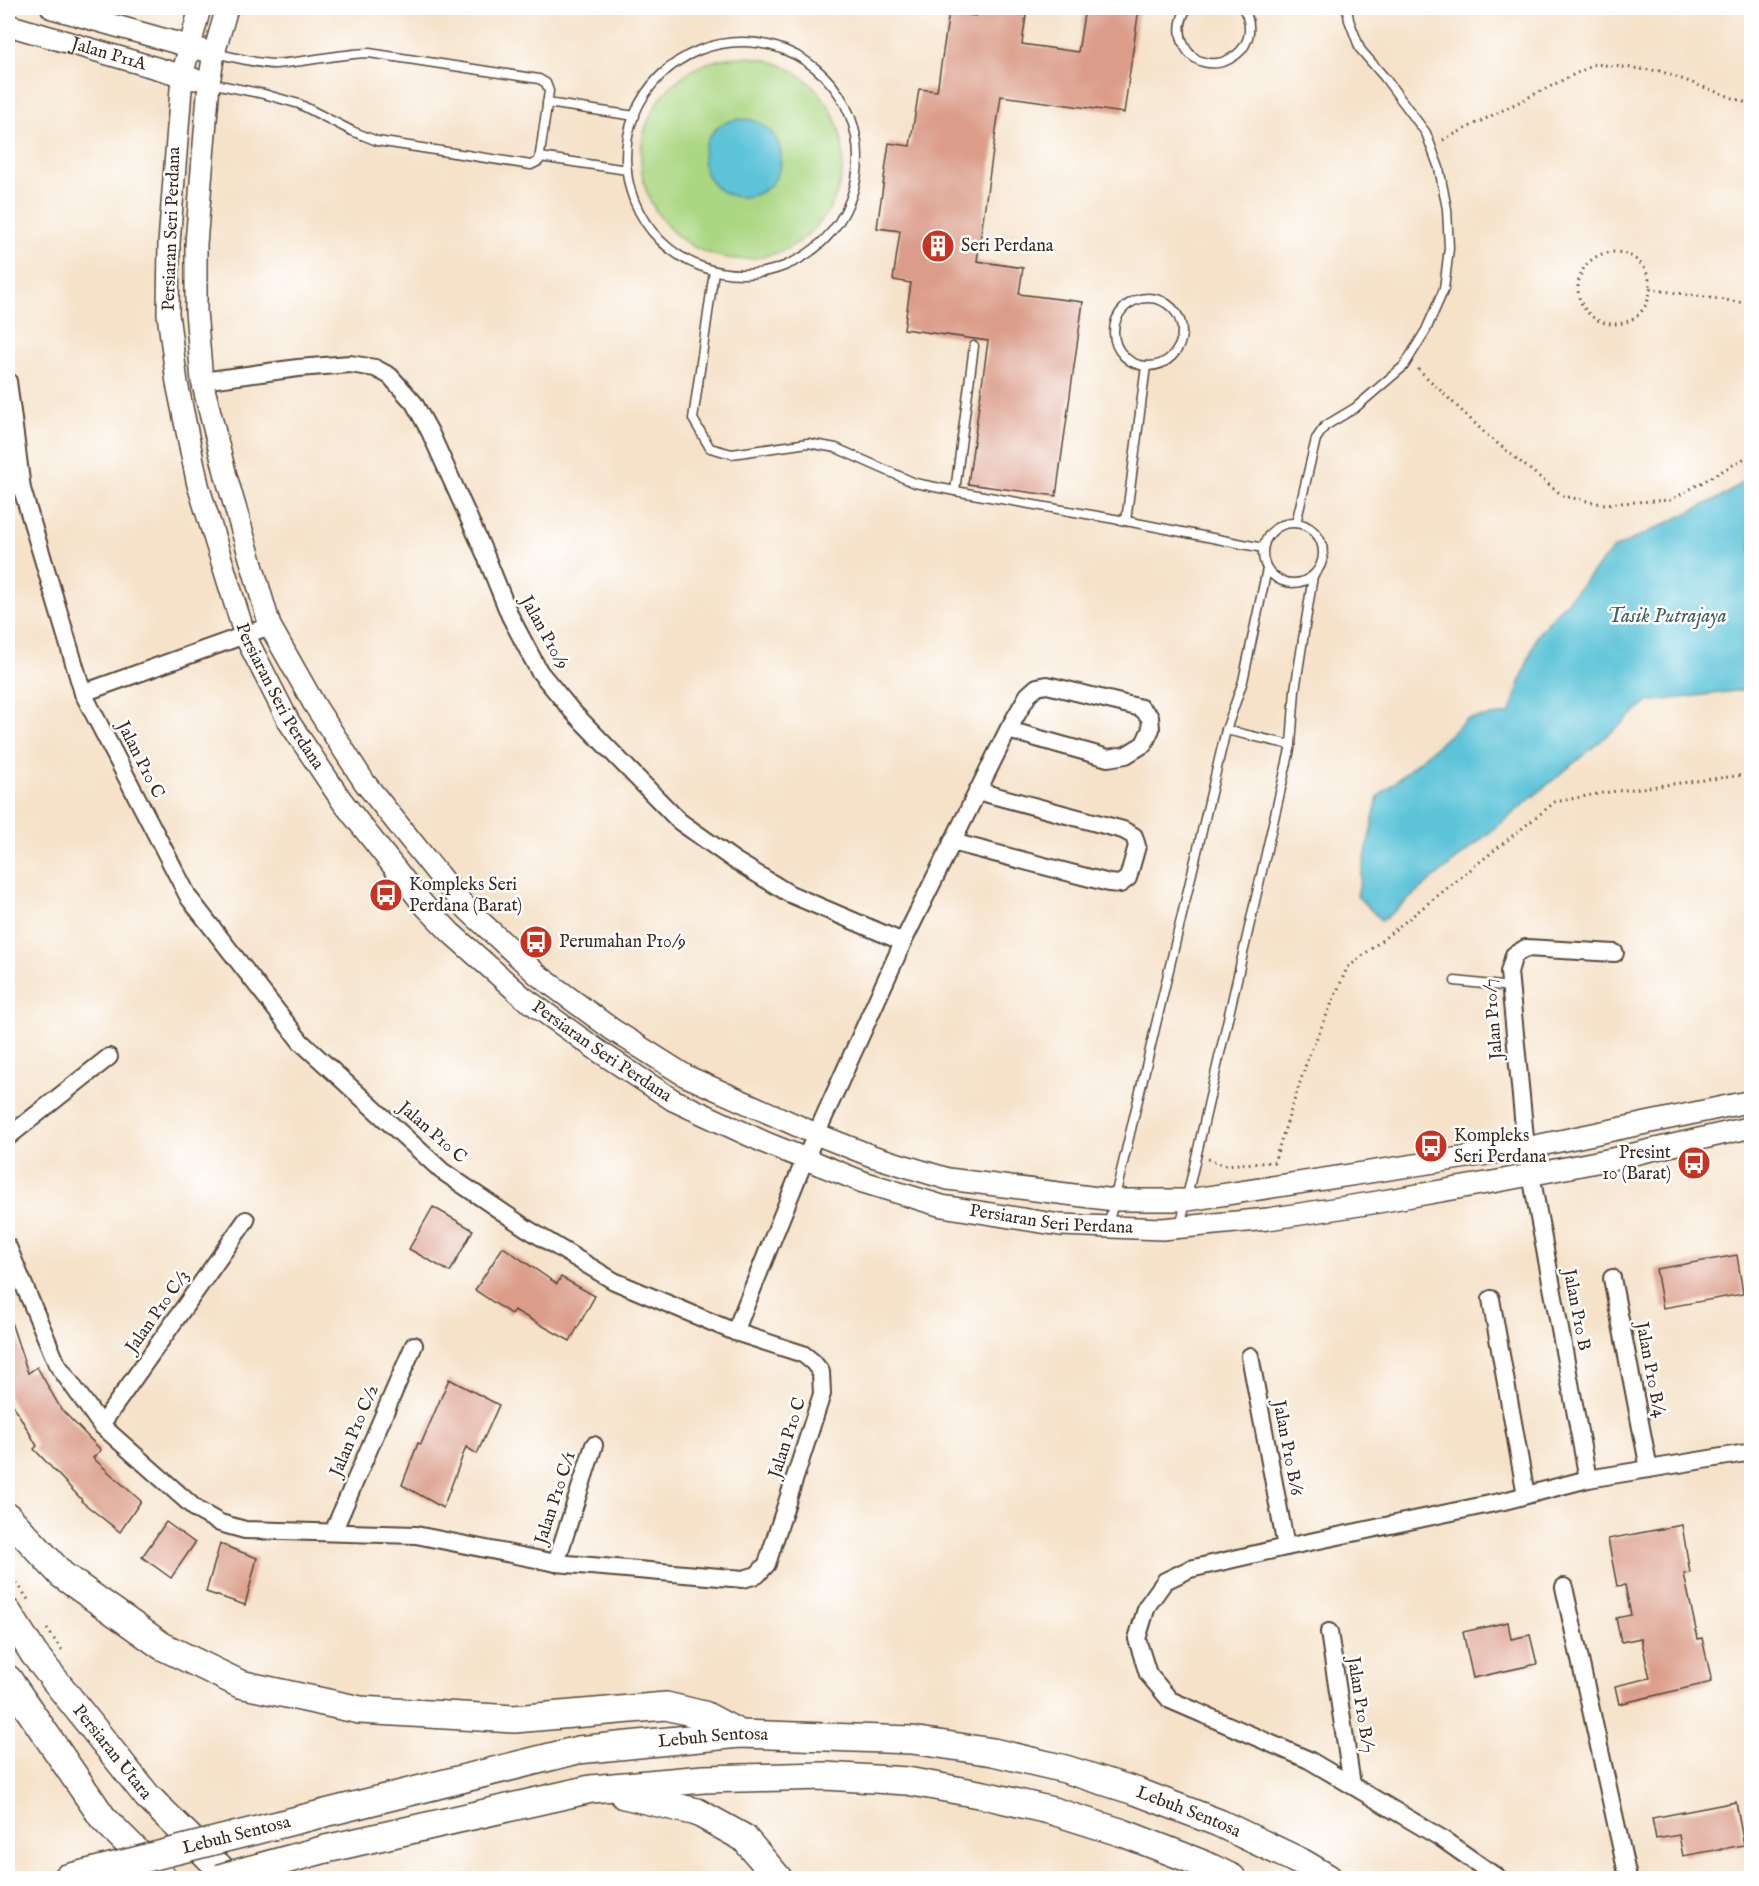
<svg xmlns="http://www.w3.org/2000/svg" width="1759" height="1886" font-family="'IM FELL English',serif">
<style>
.green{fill:#abd783;stroke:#738050;stroke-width:1.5}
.water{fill:#5bc3d8;stroke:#4b767b;stroke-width:1.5}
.building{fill:#db9d89}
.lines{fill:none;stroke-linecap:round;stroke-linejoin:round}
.service-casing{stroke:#574638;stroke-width:11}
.minor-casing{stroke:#574638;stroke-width:20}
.tertiary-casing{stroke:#574638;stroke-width:24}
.primary-casing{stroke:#574638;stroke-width:30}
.path{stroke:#574638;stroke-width:3;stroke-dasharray:1.5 4.5;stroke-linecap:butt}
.service{stroke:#fff;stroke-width:8}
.minor{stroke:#fff;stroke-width:16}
.tertiary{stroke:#fff;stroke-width:21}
.primary{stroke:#fff;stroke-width:27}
.primary-bridge-casing{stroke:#574638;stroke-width:30;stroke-linecap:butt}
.primary-bridge{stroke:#fff;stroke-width:27}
.labels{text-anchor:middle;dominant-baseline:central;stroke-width:5;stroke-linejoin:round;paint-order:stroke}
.street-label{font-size:18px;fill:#3b2a1e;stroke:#fff}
.poi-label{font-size:18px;fill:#3b2a1e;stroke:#fff;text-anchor:start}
.water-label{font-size:20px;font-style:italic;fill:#46605f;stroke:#fff}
</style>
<rect width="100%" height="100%" fill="#fff"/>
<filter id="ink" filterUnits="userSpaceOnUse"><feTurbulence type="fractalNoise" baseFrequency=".0167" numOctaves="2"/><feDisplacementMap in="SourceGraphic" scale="12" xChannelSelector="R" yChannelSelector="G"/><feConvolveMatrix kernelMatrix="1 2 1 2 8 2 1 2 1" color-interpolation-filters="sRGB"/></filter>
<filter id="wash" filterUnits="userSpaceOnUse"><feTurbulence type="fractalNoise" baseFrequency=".008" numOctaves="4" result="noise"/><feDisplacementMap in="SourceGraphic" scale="24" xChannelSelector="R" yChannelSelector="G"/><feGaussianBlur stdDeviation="1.35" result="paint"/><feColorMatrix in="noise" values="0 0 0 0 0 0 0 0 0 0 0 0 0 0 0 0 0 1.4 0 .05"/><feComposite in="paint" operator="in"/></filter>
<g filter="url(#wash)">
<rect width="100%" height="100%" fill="#f5e2c9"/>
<circle class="green" cx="742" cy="158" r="101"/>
<g class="water">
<circle cx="742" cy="158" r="39"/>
<path d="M1751 475V689L1648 702 1382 921 1357 896 1378 797 1467 719 1509 714 1537 635 1613 549 1725 495Z"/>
</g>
<g id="blocks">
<g class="building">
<path d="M977 8H1027L1022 44 1078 52 1085 8H1139L1124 113 1001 96 977 261 1023 268 1019 294 1083 302 1056 496 968 484 988 341 904 329 911 283 893 280 900 231 877 228 889 143 910 146 919 89 937 91 949 12 975 16Z"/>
<path d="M433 1207 473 1230 450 1272 409 1249Z"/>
<path d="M503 1247 557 1284 561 1277 595 1296 570 1341 514 1310 511 1314 475 1290Z"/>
<path d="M1737 1255 1743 1294 1663 1308 1656 1269Z"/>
<path d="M10 1319 28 1373 37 1367 61 1409 101 1450 93 1458 141 1501 120 1532 81 1501 82 1500 34 1449 37 1446 8 1396V1320Z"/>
<path d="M449 1379 499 1405 477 1454 466 1447 443 1508 402 1485 418 1443 421 1444Z"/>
<path d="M166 1522 195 1543 171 1578 142 1557Z"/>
<path d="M1682 1525 1690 1573 1684 1574 1698 1639 1702 1638 1712 1682 1619 1704 1615 1686 1650 1678 1641 1638 1621 1642 1616 1618 1631 1615 1625 1585 1617 1586 1608 1539Z"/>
<path d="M220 1544 257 1558 245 1605 206 1592Z"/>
<path d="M1508 1622 1511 1639 1530 1635 1537 1664 1473 1678 1463 1632Z"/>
<path d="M1736 1802 1744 1845 1683 1856 1679 1835 1656 1839 1652 1818Z"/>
</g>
</g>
</g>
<g filter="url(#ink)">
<use href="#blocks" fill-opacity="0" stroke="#574638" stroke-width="1.5"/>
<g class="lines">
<defs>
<g id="service">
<path d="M1187 8C1180 19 1178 30 1183 43 1201 86 1270 54 1243 8"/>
<circle cx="742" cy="158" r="116"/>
<path d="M210 83 264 94 299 104 352 131 377 141 531 165 539 161 549 91 546 83 539 79 369 53C337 54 307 62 275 64 257 64 233 57 215 53"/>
<path d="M547 103 635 116"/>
<path d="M540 157 627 170"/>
<path d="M714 271 693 419 710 448 732 454 808 443 836 448 915 483 955 491"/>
<circle cx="1148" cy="332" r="34"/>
<path d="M974 346 955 491 1126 521"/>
<path d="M1146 366 1126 521 1263 548"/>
<path d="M1296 523 1316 439 1325 426 1355 408 1404 366 1426 330 1444 289 1449 248 1447 209 1439 168 1426 133 1385 78 1360 49 1349 20 1347 8"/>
<circle cx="1293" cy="553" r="30"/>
<path d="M1226 730 1291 745"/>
<path d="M1455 981 1511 987"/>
<path d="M1108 1226 1226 730 1243 681 1267 569"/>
<path d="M1180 1227 1291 745 1295 690 1313 576"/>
</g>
<g id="minor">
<path d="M8 381 22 489 83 693 189 898 301 1042 442 1171 526 1228 614 1281 735 1332 803 1354 813 1362 821 1372 822 1394 767 1564 757 1575 743 1579 556 1563 416 1535 245 1530 220 1523 197 1510 101 1425 57 1364 8 1247"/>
<path d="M202 381 298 368 350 364 375 368 390 376 414 403 430 432 485 554 510 616 539 671 572 711 679 821 734 860 790 894 903 942"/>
<path d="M83 693 270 626"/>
<path d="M952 842 1109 883 1120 884 1128 878 1137 846 1134 836 1123 830 977 791"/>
<path d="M8 1137 109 1057"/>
<path d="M1612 1278 1649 1469"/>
<path d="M1491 1299 1526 1495"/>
<path d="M735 1332 805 1159 903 942 1008 730 1028 695 1037 687 1047 685 1141 708 1150 717 1151 729 1144 744 1126 755 1108 758 1008 730"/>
<path d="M1250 1356 1286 1547"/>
<path d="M101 1425 246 1220"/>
<path d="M1588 1479 1526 1148 1509 972 1514 955 1526 948 1615 953"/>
<path d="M333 1532 414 1345"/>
<path d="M556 1563 594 1445"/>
<path d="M1564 1587 1628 1878"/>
<path d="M1329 1632 1352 1785"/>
<path d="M1498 1878 1441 1838 1309 1760 1170 1700 1148 1674 1137 1639 1147 1606 1165 1581 1190 1569 1286 1547 1504 1501 1588 1479 1752 1452"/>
</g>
<g id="tertiary">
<path d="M52 8 202 50"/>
<path id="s1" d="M200 8 182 76 169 243 168 314 177 383 198 485 245 636 289 722 342 801 423 904 451 933 523 997 600 1052 673 1100 766 1143 863 1182 942 1206 1060 1225 1162 1229 1268 1219 1372 1203 1498 1181 1612 1159 1752 1127"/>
<path d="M227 8 214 53 209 83 196 244V311L202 381 226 476 270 626 314 704 365 783 445 883 468 910 538 975 613 1030 686 1076 816 1134 872 1156 948 1179 1114 1200H1188L1526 1148 1752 1101"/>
<path id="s2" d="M8 25 194 79"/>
</g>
<g id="primary">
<path d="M8 1517 62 1575 162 1646 240 1684 360 1710 514 1719 666 1706 704 1715 738 1733"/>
<path id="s3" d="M8 1613 34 1654 147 1796 230 1878"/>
<path d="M8 1679 103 1818 163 1878"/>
<path d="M624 1795 697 1812 744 1838 778 1878"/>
<path id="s4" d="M305 1818 578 1750 739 1734 912 1740 993 1752 1065 1769 1138 1792 1219 1823 1301 1862 1328 1878"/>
<path d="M326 1849 591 1789 704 1779 825 1776 907 1781 984 1795 1053 1811 1123 1833 1203 1864 1232 1878"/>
<path d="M67 1878 87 1873"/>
</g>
</defs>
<use href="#service" class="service-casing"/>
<use href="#minor" class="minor-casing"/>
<use href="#tertiary" class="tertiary-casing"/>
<use href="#primary" class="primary-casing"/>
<g class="path">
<path d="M1443 140 1595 64 1660 71 1752 105"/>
<circle cx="1614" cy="288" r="36"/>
<path d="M1650 289 1752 304"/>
<path d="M1418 369 1487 435 1563 496 1602 504 1671 500 1752 454"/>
<path d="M1208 1159 1223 1165 1274 1162 1308 1058 1347 968 1555 802 1602 793 1752 774"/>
<path d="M17 1583 29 1601"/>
<path d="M47 1629 64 1653"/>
</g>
<use href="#service" class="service"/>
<use href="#minor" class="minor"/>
<use href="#tertiary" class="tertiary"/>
<use href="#primary" class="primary"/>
<defs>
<g id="primary-bridge">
<path id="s5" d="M87 1873 305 1818"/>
<path d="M219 1878 326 1849"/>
</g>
</defs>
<use href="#primary-bridge" class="primary-bridge-casing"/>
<use href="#primary-bridge" class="primary-bridge"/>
</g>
</g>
<defs>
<symbol id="building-disc" viewBox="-11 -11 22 22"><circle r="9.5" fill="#c8321e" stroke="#fff"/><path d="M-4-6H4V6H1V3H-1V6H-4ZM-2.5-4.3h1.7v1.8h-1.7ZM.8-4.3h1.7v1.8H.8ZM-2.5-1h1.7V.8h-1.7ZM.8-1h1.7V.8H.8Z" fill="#fff"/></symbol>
<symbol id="bus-disc" viewBox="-11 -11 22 22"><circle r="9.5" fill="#c8321e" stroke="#fff"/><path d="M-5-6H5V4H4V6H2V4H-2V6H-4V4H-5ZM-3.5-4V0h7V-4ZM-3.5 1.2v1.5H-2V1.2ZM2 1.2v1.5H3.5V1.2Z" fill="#fff"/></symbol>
</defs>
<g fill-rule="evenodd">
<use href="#building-disc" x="919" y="227" width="38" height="38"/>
<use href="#bus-disc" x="367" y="876" width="38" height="38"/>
<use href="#bus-disc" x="517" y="923" width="38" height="38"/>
<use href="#bus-disc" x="1412" y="1127" width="38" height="38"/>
<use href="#bus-disc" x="1675" y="1144" width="38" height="38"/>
</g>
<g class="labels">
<g class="street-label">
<text stroke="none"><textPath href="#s2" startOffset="105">Jalan P11A</textPath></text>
<text transform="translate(172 229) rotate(-88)">Persiaran Seri Perdana</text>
<text transform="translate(544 633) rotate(61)">Jalan P10/9</text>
<text stroke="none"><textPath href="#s1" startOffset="710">Persiaran Seri Perdana</textPath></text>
<text transform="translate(140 760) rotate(63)">Jalan P10 C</text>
<text transform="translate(1494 1019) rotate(-95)">Jalan P10/7</text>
<text stroke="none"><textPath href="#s1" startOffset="1196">Persiaran Seri Perdana</textPath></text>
<text transform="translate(432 1133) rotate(41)">Jalan P10 C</text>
<text stroke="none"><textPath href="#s1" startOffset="1682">Persiaran Seri Perdana</textPath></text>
<text transform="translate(1576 1310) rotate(79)">Jalan P10 B</text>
<text transform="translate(158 1312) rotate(-55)">Jalan P10 C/3</text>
<text transform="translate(1650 1370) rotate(79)">Jalan P10 B/4</text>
<text transform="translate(355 1431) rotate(-67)">Jalan P10 C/2</text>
<text transform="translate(788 1438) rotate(-72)">Jalan P10 C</text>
<text transform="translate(1287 1448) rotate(79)">Jalan P10 B/6</text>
<text transform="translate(556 1498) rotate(-72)">Jalan P10 C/1</text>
<text transform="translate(1360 1705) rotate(81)">Jalan P10 B/7</text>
<text stroke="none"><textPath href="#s4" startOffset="417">Lebuh Sentosa</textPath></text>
<text stroke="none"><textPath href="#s3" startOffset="174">Persiaran Utara</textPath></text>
<text stroke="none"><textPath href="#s4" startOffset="903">Lebuh Sentosa</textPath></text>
<text stroke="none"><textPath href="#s5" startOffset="154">Lebuh Sentosa</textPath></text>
</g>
<g class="poi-label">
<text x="961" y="246">Seri Perdana</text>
<text x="409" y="885">Kompleks Seri<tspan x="409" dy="21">Perdana (Barat)</tspan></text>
<text x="559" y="942">Perumahan P10/9</text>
<text x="1454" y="1136">Kompleks<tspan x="1454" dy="21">Seri Perdana</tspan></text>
<text x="1671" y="1153" text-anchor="end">Presint<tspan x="1671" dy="21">10 (Barat)</tspan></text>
</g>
<g class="water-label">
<text x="1667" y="616">Tasik Putrajaya</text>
</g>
</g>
<rect width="1759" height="1886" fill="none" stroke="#fff" stroke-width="30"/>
</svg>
